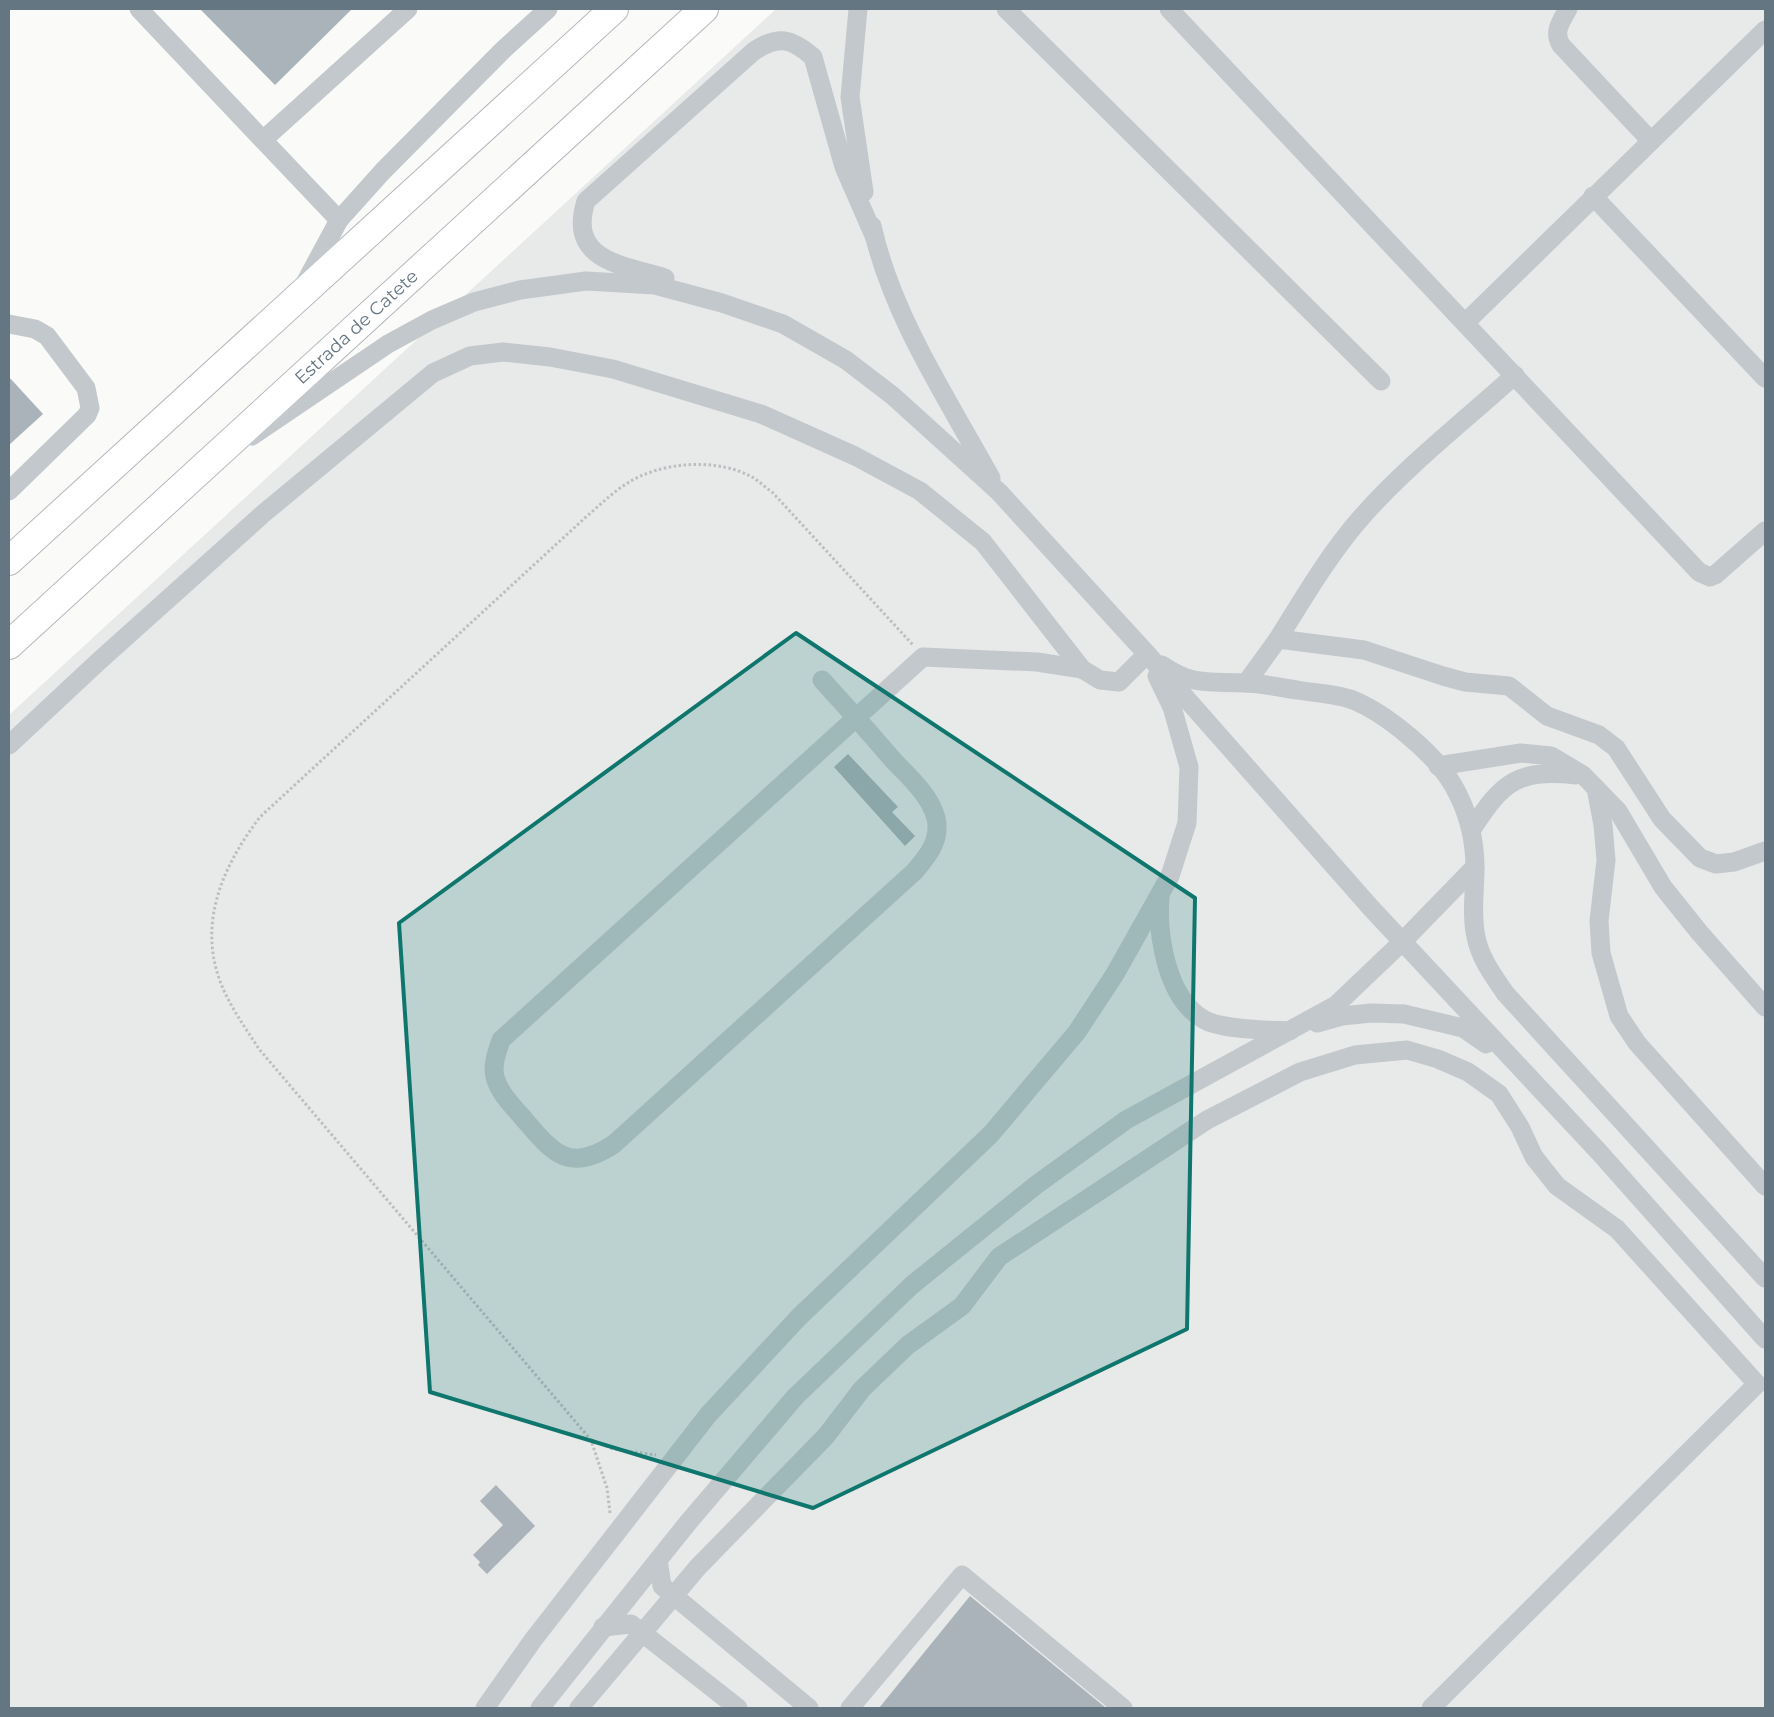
<svg xmlns="http://www.w3.org/2000/svg" width="1774" height="1717" font-family="Montserrat,sans-serif">
<style>
.built{fill:#e8e9e9}
.building{fill:#aab3b9}
.lines{fill:none;stroke-linecap:round;stroke-linejoin:round}
.highway-casing{stroke:#b4b9bd;stroke-width:30}
.path{stroke:#bbbfc2;stroke-width:3;stroke-dasharray:2.5 2.5;stroke-linecap:butt}
.minor{stroke:#c3c8cc;stroke-width:19}
.highway{stroke:#fff;stroke-width:28}
.marked{fill:#0f766e;fill-opacity:0.2;stroke:#0f766e;stroke-width:4;stroke-linejoin:round}
.labels{text-anchor:middle;dominant-baseline:central;stroke-width:5;stroke-linejoin:round;paint-order:stroke}
.street-label{font-size:18px;fill:#657683;stroke:#fff}
</style>
<rect width="100%" height="100%" fill="#fafaf8"/>
<path class="built" d="M776 9H1765V1708H9V715Z"/>
<g class="building">
<path d="M200 9H352L275 85Z"/>
<path d="M9 377 43 414 9 445Z"/>
<path d="M848 754 898 807 892 812 915 836 905 846 834 767Z"/>
<path d="M496 1485 535 1526 487 1574 478 1565 480 1562 473 1555 503 1525 480 1501Z"/>
<path d="M970 1596 1106 1708H879Z"/>
</g>
<g class="lines">
<defs>
<g id="highway">
<path d="M9 561 614 9"/>
<path id="s1" d="M9 645 704 9"/>
</g>
</defs>
<use href="#highway" class="highway-casing"/>
<g class="path">
<path d="M592 1440 613 1449 656 1455"/>
<path d="M610 1513 607 1488 591 1440 259 1049C248 1032 236 1015 227 997 194 932 219 871 260 817L587 516C600 505 612 493 626 484 659 462 716 457 752 477 759 481 766 488 773 493L913 645"/>
</g>
<g class="minor">
<path d="M139 9 263 140 408 9"/>
<path d="M858 9 850 97 864 192"/>
<path d="M1006 9 1381 381"/>
<path d="M1169 9 1699 572 1710 577 1715 575 1765 531"/>
<path d="M1568 9C1561 21 1553 32 1561 45L1650 140"/>
<path d="M263 140 339 220"/>
<path d="M1593 196 1765 378"/>
<path d="M872 226C892 316 947 398 991 478"/>
<path d="M665 278C623 265 567 261 586 201L754 51C778 35 791 38 813 57L844 167 875 238"/>
<path d="M304 285 339 220 383 171 503 50 548 9"/>
<path d="M1466 322 1765 30"/>
<path d="M9 324 35 329 47 336 86 388 90 408 87 415 9 491"/>
<path d="M252 436 388 344 432 320 474 302 520 290 586 281 655 285 722 303 783 324 846 360 893 396 999 492 1147 654 1371 908 1599 1152 1765 1339"/>
<path d="M1278 639C1303 599 1328 556 1359 520 1405 467 1463 422 1515 375"/>
<path d="M1162 665C1194 687 1209 681 1245 683 1262 683 1280 688 1297 690 1315 693 1337 694 1353 700 1387 714 1435 754 1453 785 1468 811 1475 838 1475 868 1475 891 1471 914 1476 937 1480 958 1493 975 1505 993L1765 1278"/>
<path d="M822 680C846 706 870 733 893 760 909 777 930 795 936 818 941 840 928 856 914 872L614 1144C569 1174 553 1153 523 1118 513 1106 499 1093 495 1077 492 1065 497 1052 501 1040L923 657 1037 662 1082 669"/>
<path d="M1246 683 1278 639 1364 650 1443 676 1465 682 1509 686 1547 716 1599 735 1616 748 1662 819 1700 858 1716 864 1734 862 1765 851"/>
<path d="M9 745 99 661 264 513 433 373 470 356 503 352 550 357 613 369 761 414 855 456 920 491 983 542 1082 669 1100 680 1119 682 1147 654"/>
<path d="M1438 766 1521 753 1551 756 1583 775 1618 811 1663 887 1699 932 1765 1007"/>
<path d="M1596 788 1603 825 1606 860 1599 921 1601 953 1619 1016 1637 1043 1765 1186"/>
<path d="M1472 829C1503 781 1518 769 1576 775"/>
<path d="M1160 898C1157 936 1167 998 1203 1019 1220 1030 1269 1030 1290 1031"/>
<path d="M1317 1023 1342 1016 1371 1013 1404 1014 1463 1028 1486 1044"/>
<path d="M658 1560 662 1586 809 1708"/>
<path d="M603 1627 631 1624 738 1708"/>
<path d="M485 1708 533 1640 708 1415 799 1317 991 1134 1077 1032 1115 974 1170 876 1187 823 1189 767 1172 707 1157 676"/>
<path d="M540 1708 686 1525 795 1397 912 1285 1036 1185 1126 1120 1336 1005 1402 942 1475 867"/>
<path d="M579 1708 698 1567 826 1436 862 1389 908 1345 962 1306 999 1257 1207 1120 1300 1072 1355 1055 1407 1050 1438 1059 1468 1072 1499 1094 1520 1127 1534 1157 1557 1186 1617 1229 1757 1384 1431 1708"/>
<path d="M850 1708 962 1575 1123 1708"/>
</g>
<use href="#highway" class="highway"/>
</g>
<path class="marked" d="M796 633 1195 898 1187 1329 813 1508 430 1392 399 923Z"/>
<g class="labels">
<g class="street-label">
<text stroke="none"><textPath href="#s1" startOffset="471">Estrada de Catete</textPath></text>
</g>
</g>
<rect width="1774" height="1717" fill="none" stroke="#657683" stroke-width="20"/>
</svg>
